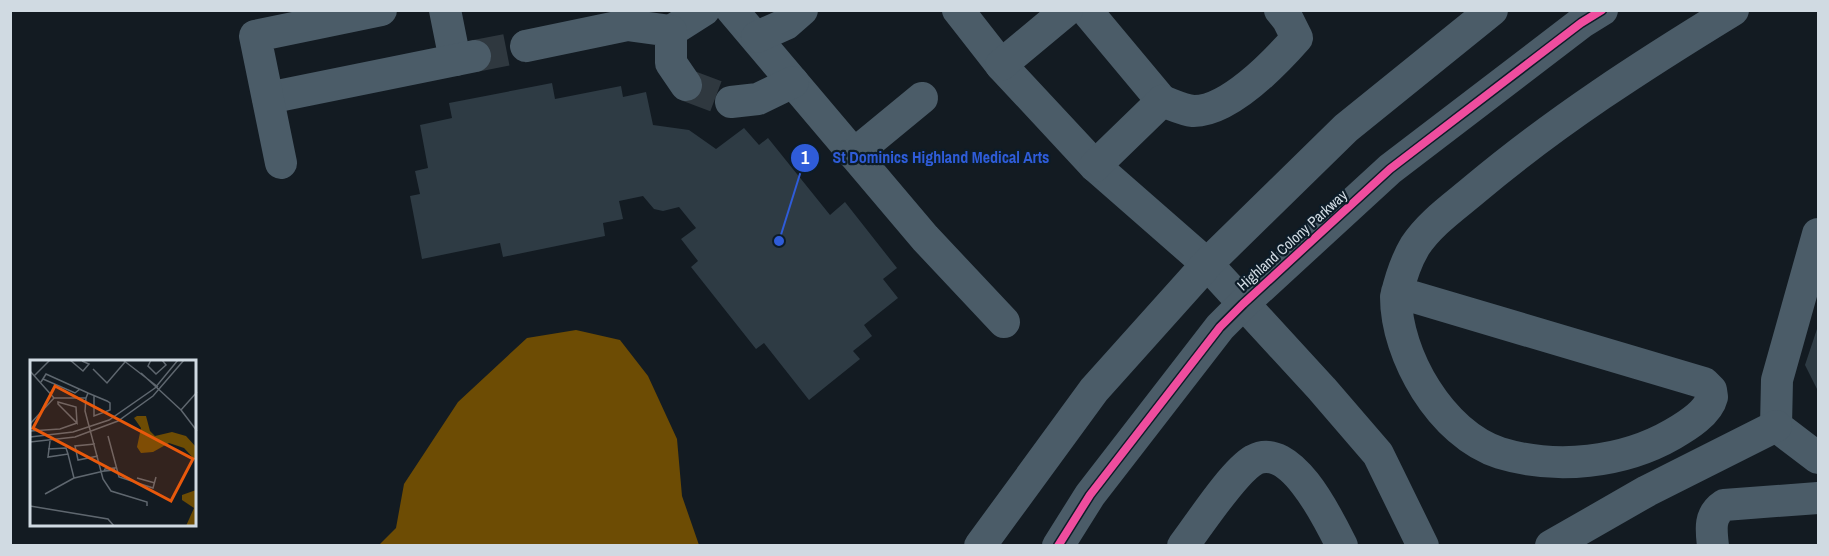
<svg xmlns="http://www.w3.org/2000/svg" width="1829" height="556" font-family="'Archivo Narrow',sans-serif">
<style>
.water{fill:#6d4c04}
.building{fill:#2e3b44}
.lines{fill:none;stroke-linecap:round;stroke-linejoin:round}
.minor-tunnel{stroke:#2f383f;stroke-width:32;stroke-dasharray:32 16;stroke-linecap:butt}
.minor{stroke:#4b5c68;stroke-width:32}
.cycleway-casing{stroke:#0d1c28;stroke-width:11}
.cycleway{stroke:#ef4d9e;stroke-width:8}
.labels{text-anchor:middle;dominant-baseline:central;stroke-width:4.5;stroke-linejoin:round;paint-order:stroke}
.street-label{font-size:15px;fill:#d0dae2;stroke:#0d1c28}
.inset-road{fill:none;stroke:#5f676f;stroke-width:1.5}
.view{fill:#e8590c;fill-opacity:0.15;stroke:#e8590c;stroke-width:3}
.inset-edge{fill:none;stroke:#d0dae2;stroke-width:3}
.leader{fill:none;stroke:#2f5cd9;stroke-width:2}
.callout-dot{fill:#2f5cd9;stroke:#0d1c28;stroke-width:2}
.mark-label{font-size:18px;text-anchor:middle;font-weight:bold;fill:#fff}
.callout-label{font-size:16px;text-anchor:middle;font-weight:bold;fill:#2f5cd9;stroke:#0d1c28;stroke-width:4.5;stroke-linejoin:round;paint-order:stroke}
</style>
<rect width="100%" height="100%" fill="#131b22"/>
<path class="water" d="M576 330 620 340 648 376 677 439 682 496 699 545H379L396 528 404 484 458 402 527 338Z"/>
<g class="building">
<path d="M552 83 555 99 621 86 623 97 646 92 653 125 689 130 716 149 744 128 759 145 768 138 830 215 845 202 897 268 883 279 898 298 864 325 872 336 853 351 860 359 809 400 764 343 756 349 691 267 698 261 681 239 696 228 679 207 663 211 654 209 643 196 619 201 623 219 603 223 605 236 503 257 500 243 422 259 410 196 420 194 415 171 428 168 420 125 452 118 449 103Z"/>
<path d="M1818 326V391L1805 365Z"/>
</g>
<g class="lines">
<g class="minor-tunnel">
<path d="M475 56 526 46"/>
<path d="M686 85 731 102"/>
</g>
<g class="minor">
<path d="M445 10 455 60"/>
<path d="M732 10 925 238 1004 322"/>
<path d="M958 10 1001 65 1095 166 1207 264 1322 389 1378 454 1423 546"/>
<path d="M1086 10 1162 101"/>
<path d="M671 31 704 10"/>
<path d="M757 37 786 24 802 10"/>
<path d="M526 46 627 25 671 31V63L686 85"/>
<path d="M1001 65 1067 10"/>
<path d="M268 98 475 56"/>
<path d="M731 102 758 99 793 82"/>
<path d="M854 154 922 98"/>
<path d="M281 163 255 36 381 10"/>
<path d="M1095 166 1162 101C1171 104 1183 110 1193 111 1228 112 1274 64 1297 38L1288 20 1280 10"/>
<path d="M1818 234 1777 380 1776 426 1818 458"/>
<path d="M1397 292 1704 383 1711 390 1712 397C1708 413 1687 426 1673 434 1623 463 1556 470 1500 453 1441 434 1396 355 1396 297 1400 280 1406 261 1415 246 1430 223 1455 206 1475 189 1556 121 1643 65 1733 10"/>
<path d="M980 546 1094 390 1207 264 1346 128 1492 10"/>
<path d="M1058 546 1090 495 1220 327 1243 304 1390 169 1581 23 1602 10"/>
<path d="M1183 546C1199 525 1233 472 1254 460 1291 440 1329 520 1342 546"/>
<path d="M1551 546 1647 491 1776 426"/>
<path d="M1713 546C1711 529 1709 515 1724 505L1818 498"/>
</g>
<defs>
<path id="cycleway" d="M1058 546 1090 495 1220 327 1243 304 1390 169 1581 23 1602 10"/>
</defs>
<use href="#cycleway" class="cycleway-casing"/>
<use href="#cycleway" class="cycleway"/>
</g>
<g class="labels">
<g class="street-label">
<text transform="translate(1292 240) rotate(-42)">Highland Colony Parkway</text>
</g>
</g>
<g transform="translate(30 360)">
<rect width="166" height="166" fill="#131b22"/>
<path d="M107 56H116L120 71 125 76 142 72 156 76 166 87V101L154 88 139 83 123 92 111 93 107 87 111 68 104 58ZM166 130V166H156L164 148 152 140V135Z" fill="#6d4c04"/>
<path class="inset-road" d="M40 0 53 11 59 4 52 1M93 0 128 27M121 0 118 6 126 14 136 5 132 0M63 9 77 23 95 2M0 11 24 38 0 64M111 13 151 50 167 32M4 16 20 0M13 19 45 33 50 29M11 22 16 14 58 33M64 35V56L80 50V43L77 41 58 33 56 38 55 51 73 119 81 131 117 142V146M24 38H56M28 42 46 47 47 63 28 44ZM151 50 167 71M0 71 30 69 47 63M78 76 89 117 123 128 126 117M0 77 43 72 79 60 125 28 148 0M20 81 18 97 38 94 44 118 74 111M0 82 45 77 88 61 123 36 154 0M65 84 45 86 48 100 68 96M18 89 36 88 38 94M85 108 84 110 74 111 75 109ZM107 118 125 123M15 134 44 118M0 146 78 159 84 166"/>
<path class="view" d="M25 26 163 99 141 141 3 68Z"/>
<rect width="166" height="166" class="inset-edge"/>
</g>
<path class="leader" d="M779 241L805 158"/>
<g class="callout-dot">
<circle cx="779" cy="241" r="6"/>
<circle cx="805" cy="158" r="15"/>
</g>
<g class="mark-label">
<text x="805" y="164">1</text>
</g>
<g class="callout-label">
<text x="941" y="163">St Dominics Highland Medical Arts</text>
</g>
<rect width="1829" height="556" fill="none" stroke="#d0dae2" stroke-width="24"/>
</svg>
